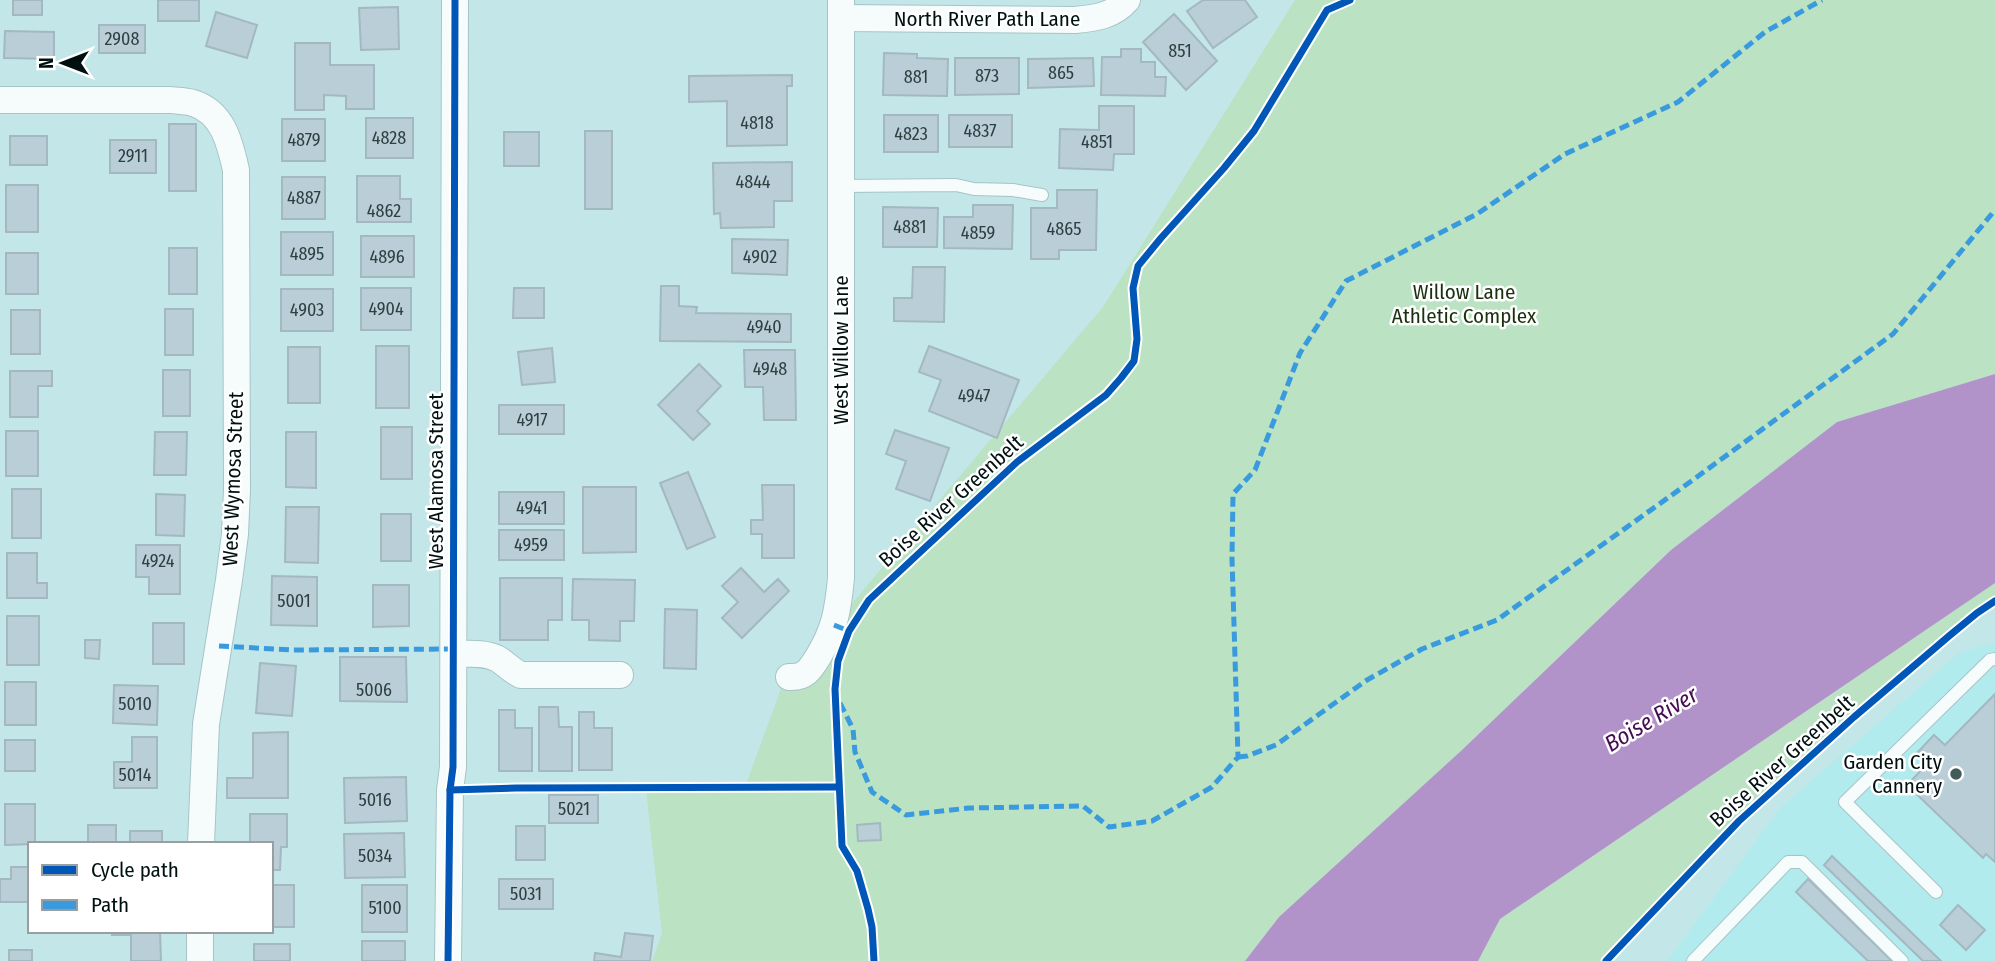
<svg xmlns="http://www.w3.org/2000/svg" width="1995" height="961" font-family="'Fira Sans Condensed',sans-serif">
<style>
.built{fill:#b1ebed}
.green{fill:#bae2c3}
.water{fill:#b293c9}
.building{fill:#b9ced7;stroke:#a3b8c0;stroke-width:2}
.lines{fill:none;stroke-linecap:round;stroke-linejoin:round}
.service-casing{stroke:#a7c4c5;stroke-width:14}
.minor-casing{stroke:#a7c4c5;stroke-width:28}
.service{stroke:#f6fbfc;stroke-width:12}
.minor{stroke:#f6fbfc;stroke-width:26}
.quiet{stroke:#399ade;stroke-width:5;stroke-dasharray:10 5;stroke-linecap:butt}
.cycleway-casing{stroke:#fff;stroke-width:11}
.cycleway{stroke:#0057b8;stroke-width:7}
.poi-dot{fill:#445b5c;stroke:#fff;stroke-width:2.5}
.labels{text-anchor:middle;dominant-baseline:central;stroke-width:5;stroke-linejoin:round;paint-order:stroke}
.number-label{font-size:18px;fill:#2e4042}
.street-label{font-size:21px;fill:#001011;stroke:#fff}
.park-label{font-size:21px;fill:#1a3110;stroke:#fff}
.poi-label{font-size:21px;fill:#001011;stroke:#fff;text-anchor:end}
.water-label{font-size:23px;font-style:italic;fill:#450c54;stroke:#fff}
</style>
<rect width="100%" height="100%" fill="#c3e7e8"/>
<path class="built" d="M1995 642V961H1667L1781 807 1959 653Z"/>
<g class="green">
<path d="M1295 0H1995V374L1837 422 1671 550 1462 750 1279 917 1245 961H652L662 933 646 790 745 787 782 686 1103 307Z"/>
<path d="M1995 583V601L1977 613 1949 636 1855 717 1739 821 1606 961H1478L1500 919Z"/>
</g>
<path class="water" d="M1995 374V583L1500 919 1478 961H1245L1279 917 1462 750 1671 550 1837 422Z"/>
<g class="building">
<rect x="13" y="0" width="29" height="15"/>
<rect x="158" y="0" width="41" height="21"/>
<path d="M1203 0H1245L1257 17 1213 48 1187 11Z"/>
<path d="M398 7 399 49 361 50 359 8Z"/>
<path d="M216 12 257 25 247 58 206 46Z"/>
<path d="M1174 14 1217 61 1186 90 1143 42Z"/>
<rect x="99" y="25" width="46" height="28"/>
<path d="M5 31 54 32V59L4 58Z"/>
<path d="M295 43H330V65H374V109H346V96L324 95V110H295Z"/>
<path d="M1121 49H1141V62H1155V77H1166L1165 96 1101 95 1102 57H1121Z"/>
<path d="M884 53 917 54V58L948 59 947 96 883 95Z"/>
<path d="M955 58H1019V94L955 95Z"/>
<path d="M1093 58 1094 86 1028 88V59Z"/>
<path d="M792 75V86H787V145L727 146V101L689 102V76Z"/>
<path d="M1099 106H1134V154H1114L1113 170 1059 168 1060 129 1099 130Z"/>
<rect x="884" y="115" width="54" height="37"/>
<rect x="949" y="115" width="63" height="32"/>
<rect x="366" y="118" width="47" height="40"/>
<rect x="282" y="119" width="43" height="42"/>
<rect x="169" y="124" width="27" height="67"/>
<rect x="585" y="131" width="27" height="78"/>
<rect x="504" y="132" width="35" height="34"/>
<rect x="10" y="136" width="37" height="29"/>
<rect x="110" y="140" width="46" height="33"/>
<path d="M792 162V201H774V227L721 228 720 213 714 214 713 163Z"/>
<path d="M357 176H400V199H411V222H357Z"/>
<rect x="282" y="177" width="43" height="42"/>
<rect x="6" y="185" width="32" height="47"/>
<path d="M1057 190H1097L1096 250H1059V259H1031V208H1057Z"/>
<path d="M973 205H1013L1012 249 944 248V217H973Z"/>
<path d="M883 207 938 208 937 247H883Z"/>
<rect x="281" y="232" width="52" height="43"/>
<rect x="361" y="236" width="53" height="41"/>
<path d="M732 239 788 240 787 275 732 273Z"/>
<rect x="169" y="248" width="28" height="46"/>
<rect x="6" y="253" width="32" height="41"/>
<path d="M913 267H945L944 322 894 321V298H912Z"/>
<path d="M661 286H679V306L697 307 696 313 791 314V342L660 341Z"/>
<rect x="361" y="288" width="50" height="42"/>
<path d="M514 288H544V318H513Z"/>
<rect x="281" y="289" width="52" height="42"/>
<rect x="165" y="309" width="28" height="46"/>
<rect x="11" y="310" width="29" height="44"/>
<rect x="376" y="346" width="33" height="62"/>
<path d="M929 346 1019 380 997 438 929 411 941 380 919 372Z"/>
<rect x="288" y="347" width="32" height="56"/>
<path d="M552 348 555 382 522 385 518 352Z"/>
<path d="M744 350H795L796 420H764L763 387H745Z"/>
<path d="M699 364 721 386 697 411 710 424 693 440 658 405Z"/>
<rect x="163" y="370" width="27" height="46"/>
<path d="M10 371H52V386H38V417H10Z"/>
<rect x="499" y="405" width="65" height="29"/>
<rect x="381" y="427" width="31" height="52"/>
<path d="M895 430 949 448 930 501 896 489 906 461 886 454Z"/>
<rect x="6" y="431" width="32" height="45"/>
<path d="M155 432H187L186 475H154Z"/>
<path d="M286 432H316V488L286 487Z"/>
<path d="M688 472 715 537 687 549 660 483Z"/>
<path d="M762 485H794V558H762V534H751V520H763Z"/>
<path d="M583 487H636V552L583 553Z"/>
<rect x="12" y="489" width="29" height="49"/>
<rect x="499" y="492" width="65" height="32"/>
<path d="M156 494 185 495 184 536 156 535Z"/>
<path d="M286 507H319L318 563 285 562Z"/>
<rect x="381" y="514" width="30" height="47"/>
<rect x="499" y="530" width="65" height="30"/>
<path d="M136 545H180V594H149V577H136Z"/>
<path d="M7 553H37V583H47V598H7Z"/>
<path d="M741 568 764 592 778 579 789 591 742 638 722 618 738 602 722 586Z"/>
<path d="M272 576 317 577V626L271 625Z"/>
<path d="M500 578H562V620H548V640H500Z"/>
<path d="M573 579 635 580 634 621H620V641L589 640V620H572Z"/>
<path d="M373 585H409V626L373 627Z"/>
<path d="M665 609 697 610 696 669 664 668Z"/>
<rect x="7" y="616" width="32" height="49"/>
<rect x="153" y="623" width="31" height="41"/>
<path d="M85 640H100L99 659 85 658Z"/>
<path d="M340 657H406L407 702 340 701Z"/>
<path d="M260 663 296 666 292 716 256 713Z"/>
<rect x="5" y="682" width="31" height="43"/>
<path d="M114 685 158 686 157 725 113 723Z"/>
<path d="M1995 694V862L1986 854 1983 858 1907 785 1927 764 1916 754 1934 735 1945 745Z"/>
<path d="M539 707H558L559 727H572V771H539Z"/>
<path d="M499 710H515V728H532V771H499Z"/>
<path d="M579 712H594V728H612V770H579Z"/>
<path d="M288 732V798H227V778H253V733Z"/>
<path d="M132 737H157V788H114V762H132Z"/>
<rect x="5" y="740" width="30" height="31"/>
<path d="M406 777 407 821 345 823 344 778Z"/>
<rect x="549" y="795" width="49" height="28"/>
<path d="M5 804H35V844L5 845Z"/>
<path d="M250 814H287V847H281L280 870H271V844H250Z"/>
<path d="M880 823 881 840 858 841 857 825Z"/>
<rect x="88" y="825" width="28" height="19"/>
<rect x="516" y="826" width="29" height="34"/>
<rect x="130" y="831" width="32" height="13"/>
<path d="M404 833 405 877 345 878 344 834Z"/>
<path d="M1832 856 1941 961H1923L1824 865Z"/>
<path d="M11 867H30V902H0V879H11Z"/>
<rect x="499" y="879" width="54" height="30"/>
<path d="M1808 879 1892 961H1868L1796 892Z"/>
<rect x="271" y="885" width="23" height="42"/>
<rect x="362" y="885" width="45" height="47"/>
<path d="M1958 905 1985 930 1966 950 1940 925Z"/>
<path d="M112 931H160L161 961H131V935H112Z"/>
<path d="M625 933 653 936 650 961H594L595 953 621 957Z"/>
<rect x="362" y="941" width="43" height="20"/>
<rect x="254" y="944" width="36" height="17"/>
<rect x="9" y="950" width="23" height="11"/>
</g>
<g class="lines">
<defs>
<g id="service">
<path d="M841 186 956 185 974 189 1013 190 1042 195"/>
<path d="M1936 892 1845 802 1990 660 1995 659"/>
<path d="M1693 961 1788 862H1802L1902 961"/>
</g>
<g id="minor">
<path d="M841 18 1075 20C1096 18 1113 16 1127 0"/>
<path d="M0 100H171C178 101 186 101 193 103 223 112 230 143 236 170L237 490 235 534 229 580 206 724 201 844"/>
<path d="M454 654C468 654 485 652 498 659 506 664 512 671 521 675H620"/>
<path d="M789 677C805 678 810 670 818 657 835 629 838 610 841 578V0"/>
<path d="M200 931V961"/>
<path d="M448 961 450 790 453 767 455 0"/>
</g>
</defs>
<use href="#service" class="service-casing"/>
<use href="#minor" class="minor-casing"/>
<use href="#service" class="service"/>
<use href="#minor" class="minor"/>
<g class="quiet">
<path d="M834 625 849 631"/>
<path d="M219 646 293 650 454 649"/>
<path d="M840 703 853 729 855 752 872 792 906 815 969 808 1083 806 1109 827 1152 821 1212 787 1238 757 1232 558 1233 494 1255 470 1300 353 1346 281 1477 214 1565 154 1678 102 1765 32 1822 0"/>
<path d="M1238 757 1247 756 1276 745 1367 680 1422 649 1497 620 1690 482 1893 334 1995 210"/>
</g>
<defs>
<g id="cycleway">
<path d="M450 790 516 788 838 787"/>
<path d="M448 961 450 790 453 767 455 0"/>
<path d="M874 961 872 927 868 909 857 871 842 846 835 689 838 661 849 631 869 600 916 556 1017 462 1106 395 1121 378 1134 361 1137 339 1133 288 1138 266 1161 238 1224 168 1254 131 1327 10 1350 0"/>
<path d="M1606 961 1739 821 1854 717 1949 636 1977 613 1995 601"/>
</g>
</defs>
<use href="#cycleway" class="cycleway-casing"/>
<use href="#cycleway" class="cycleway"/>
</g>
<circle class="poi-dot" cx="1956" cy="774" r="7"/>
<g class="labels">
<g class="number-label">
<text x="122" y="39">2908</text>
<text x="1180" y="51">851</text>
<text x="1061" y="73">865</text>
<text x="987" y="76">873</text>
<text x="916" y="77">881</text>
<text x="757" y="123">4818</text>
<text x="980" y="131">4837</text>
<text x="911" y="134">4823</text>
<text x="389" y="138">4828</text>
<text x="304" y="140">4879</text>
<text x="1097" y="142">4851</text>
<text x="133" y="156">2911</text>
<text x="753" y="182">4844</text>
<text x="304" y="198">4887</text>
<text x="384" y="211">4862</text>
<text x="910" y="227">4881</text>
<text x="1064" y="229">4865</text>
<text x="978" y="233">4859</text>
<text x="307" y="254">4895</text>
<text x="387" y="257">4896</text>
<text x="760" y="257">4902</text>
<text x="386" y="309">4904</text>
<text x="307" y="310">4903</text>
<text x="764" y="327">4940</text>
<text x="770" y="369">4948</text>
<text x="974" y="396">4947</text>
<text x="532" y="420">4917</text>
<text x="532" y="508">4941</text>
<text x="531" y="545">4959</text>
<text x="158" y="561">4924</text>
<text x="294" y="601">5001</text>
<text x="374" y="690">5006</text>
<text x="135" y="704">5010</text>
<text x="135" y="775">5014</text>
<text x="375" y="800">5016</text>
<text x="574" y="809">5021</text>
<text x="375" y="856">5034</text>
<text x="526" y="894">5031</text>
<text x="385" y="908">5100</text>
</g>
<g class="street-label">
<text x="987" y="19">North River Path Lane</text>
<text transform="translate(841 350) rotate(-90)">West Willow Lane</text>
<text transform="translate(233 479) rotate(-88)">West Wymosa Street</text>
<text transform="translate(436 481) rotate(-90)">West Alamosa Street</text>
<text transform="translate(951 501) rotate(-42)">Boise River Greenbelt</text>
<text transform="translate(1782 761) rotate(-42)">Boise River Greenbelt</text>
</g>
<g class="park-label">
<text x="1464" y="292">Willow Lane<tspan x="1464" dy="24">Athletic Complex</tspan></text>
</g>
<g class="poi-label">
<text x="1942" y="762">Garden City<tspan x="1942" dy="24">Cannery</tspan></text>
</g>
<g class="water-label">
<text transform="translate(1651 719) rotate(-31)">Boise River</text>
</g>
</g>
<rect x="28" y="842" width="245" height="91" fill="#ffffff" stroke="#999fa0" stroke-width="2"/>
<rect x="42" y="865" width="35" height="10" fill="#0057b8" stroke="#999fa0" stroke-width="2"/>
<text x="91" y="877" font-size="21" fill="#001011">Cycle path</text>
<rect x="42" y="900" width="35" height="10" fill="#399ade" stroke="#999fa0" stroke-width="2"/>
<text x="91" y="912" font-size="21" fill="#001011">Path</text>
<g transform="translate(63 63) rotate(270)" stroke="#ffffff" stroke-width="5" paint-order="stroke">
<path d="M0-5L12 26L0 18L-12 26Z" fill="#001011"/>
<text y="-10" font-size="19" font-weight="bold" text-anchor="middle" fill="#001011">N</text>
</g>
</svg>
